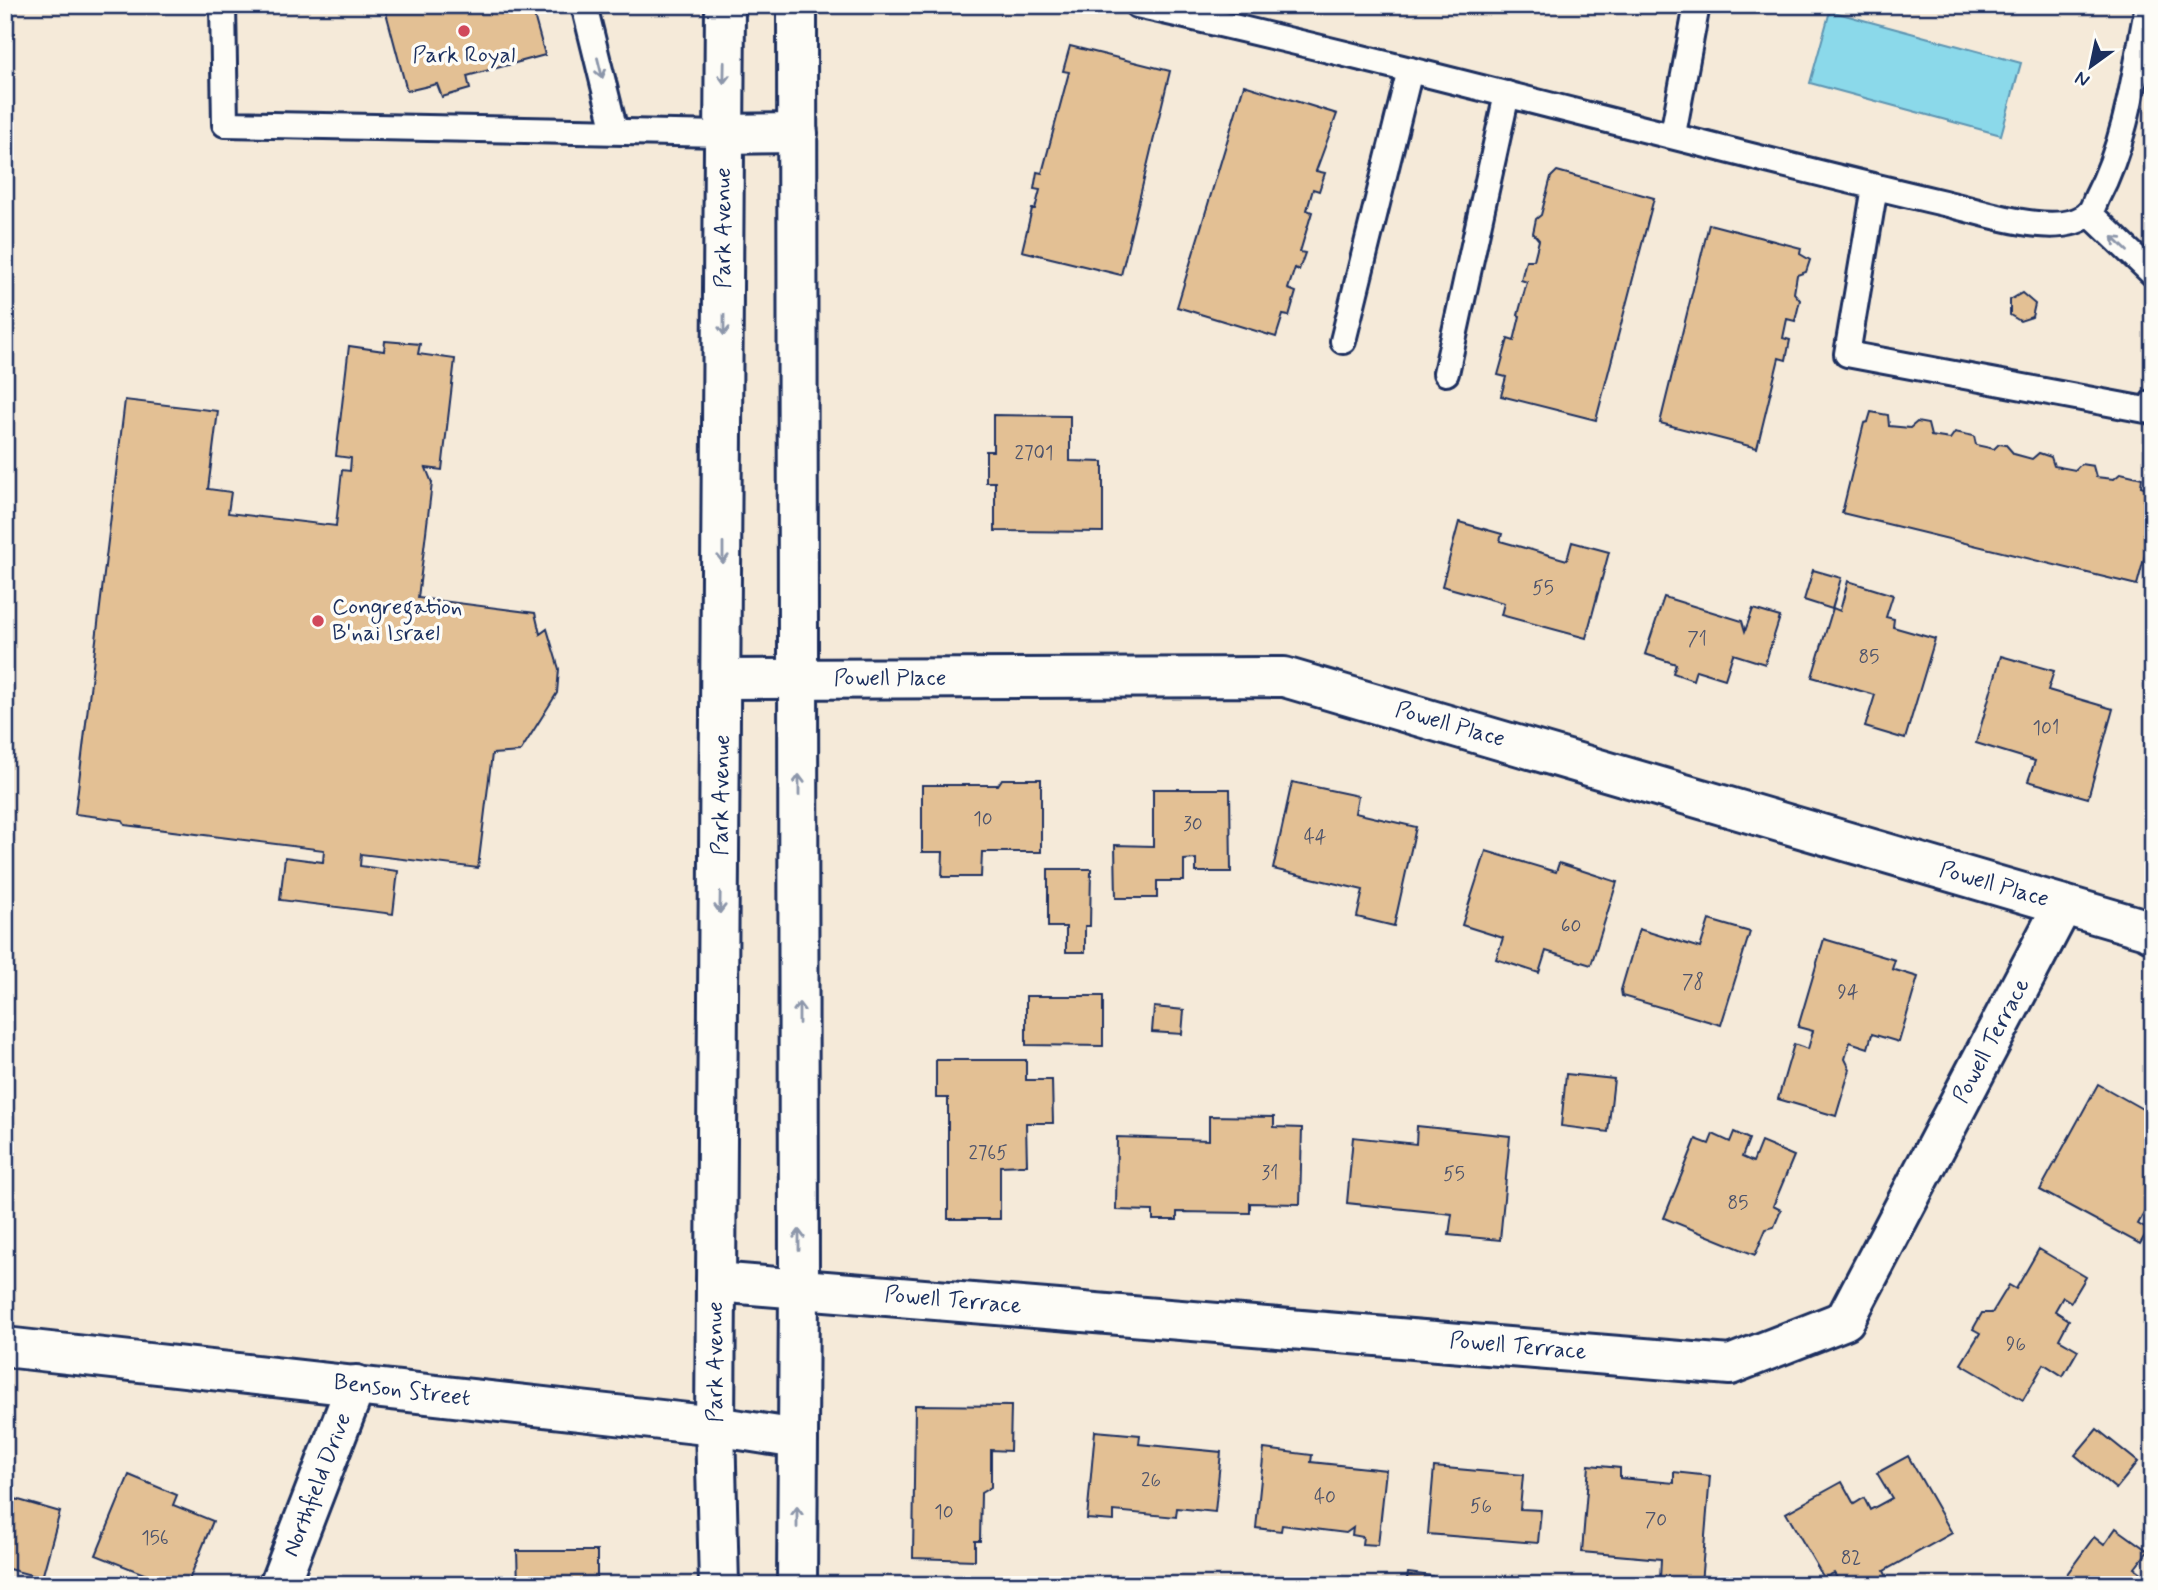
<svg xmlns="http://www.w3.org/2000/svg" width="2158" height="1590" font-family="Mynerve,sans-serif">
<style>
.water{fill:#8bd9ea;stroke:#5e95b2;stroke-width:2}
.building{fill:#e3c094;stroke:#1b2f5e;stroke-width:2}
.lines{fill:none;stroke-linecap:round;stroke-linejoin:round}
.lane-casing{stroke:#1b2f5e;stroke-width:30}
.street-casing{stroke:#1b2f5e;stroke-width:44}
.secondary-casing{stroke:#1b2f5e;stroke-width:44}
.lane{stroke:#fdfcf7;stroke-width:24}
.street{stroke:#fdfcf7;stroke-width:38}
.secondary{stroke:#fdfcf7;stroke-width:38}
.oneway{stroke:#8c96aa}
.poi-dot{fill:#d1495b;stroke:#fdfcf7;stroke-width:2.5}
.labels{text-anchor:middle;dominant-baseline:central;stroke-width:7;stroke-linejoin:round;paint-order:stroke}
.number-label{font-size:19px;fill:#4d536c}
.poi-label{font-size:23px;fill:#1b2f5e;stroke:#fdfcf7}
.street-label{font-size:23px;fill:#1b2f5e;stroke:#fdfcf7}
</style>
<rect width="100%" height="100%" fill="#f5ead9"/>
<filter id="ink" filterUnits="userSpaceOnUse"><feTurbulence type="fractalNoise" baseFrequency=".0143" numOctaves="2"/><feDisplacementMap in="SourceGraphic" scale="14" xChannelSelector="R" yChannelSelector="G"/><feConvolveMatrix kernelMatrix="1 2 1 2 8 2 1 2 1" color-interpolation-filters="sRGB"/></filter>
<g filter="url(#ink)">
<path class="water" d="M1830 11 2021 63 2001 135 1810 83Z"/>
<g class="building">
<path d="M384 5H539L532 8 545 55 467 76 470 89 442 97 437 84 407 91Z"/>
<path d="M1070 46 1170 71 1121 275 1022 251 1032 209H1035L1040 190 1034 189 1037 172 1042 173 1069 72 1063 71Z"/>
<path d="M1244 85 1337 114 1316 171 1325 173 1319 191 1313 189 1307 210 1312 212 1300 252 1305 253 1299 270 1295 268 1288 289 1296 292 1289 316 1283 315 1276 337 1177 307Z"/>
<path d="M1557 171 1654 198 1596 420 1501 396 1506 377 1498 375 1508 339 1514 341 1520 316 1518 315 1527 282 1521 280 1526 260H1534L1539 240 1533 233 1536 219 1541 215 1551 177Z"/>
<path d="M1709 224 1801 248 1800 254 1810 260 1806 272 1797 275 1794 293 1800 300 1795 321 1787 319 1783 338 1790 340 1786 360 1779 358 1757 448 1660 423Z"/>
<path d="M2022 293 2035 304 2032 317 2020 321 2010 315V300Z"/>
<path d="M385 341 420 344 418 354 455 359 442 470 426 468 432 483 418 598 535 613 540 634 547 629 559 669 557 693 520 752 492 754 478 868 361 854 360 866 398 871 393 914 280 900 285 857 323 862 324 850 125 825 122 820 75 814 125 400 218 411 208 489 231 492 228 513 336 526 342 470 350 471 351 458 336 456 349 346 384 351Z"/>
<path d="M1871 412 1888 415 1889 426 1910 428 1917 422 1928 424 1931 436 1950 439 1955 432 1974 436 1976 445 1994 449 1999 444 2006 445 2014 454 2032 459 2039 453 2051 457 2054 466 2075 470 2081 464 2093 466 2096 477 2114 479 2121 473 2142 478 2141 486 2153 490V525L2137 585 1842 513 1864 423 1868 422Z"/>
<path d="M993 415 1070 416V461L1103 462V532L995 531V482H986V451H993Z"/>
<path d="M1459 522 1502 534 1500 541 1567 560 1572 542 1609 552 1586 638 1501 615 1504 603 1442 586Z"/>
<path d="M1813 570 1841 578 1832 609 1804 600Z"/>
<path d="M1848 581 1893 595 1886 617 1894 619 1893 627 1935 639 1905 739 1865 727 1875 695 1812 677 1833 608 1840 611Z"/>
<path d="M1664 597 1742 621 1745 631 1753 609 1780 617 1765 664 1733 654 1725 679 1696 670 1693 680 1673 673 1676 664 1645 654Z"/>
<path d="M2001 656 2054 671 2048 690 2113 709 2088 798 2028 781 2035 761 1976 743Z"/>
<path d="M1002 779H1041V852H982L981 877H942L943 852H922V785H998Z"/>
<path d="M1292 782 1358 796 1355 813 1416 827 1394 926 1357 917 1363 890 1273 869Z"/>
<path d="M1153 789H1230L1231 872H1196V859L1184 860V881H1157V898H1116L1115 845 1153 846Z"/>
<path d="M1486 851 1556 872 1559 863 1617 882 1591 965 1546 951 1539 973 1496 959 1503 938 1462 925Z"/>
<path d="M1048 869H1091L1090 926H1085V952H1066V927H1048Z"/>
<path d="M1709 920 1750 932 1721 1025 1622 996 1621 990 1639 929 1700 948Z"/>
<path d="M1824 939 1895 960 1892 969 1918 977 1899 1042 1872 1034 1868 1048 1850 1042 1845 1059 1850 1069 1836 1116 1778 1099 1794 1044 1808 1049 1813 1031 1798 1027Z"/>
<path d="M1026 996H1103V1046L1026 1045Z"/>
<path d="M1154 1007 1184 1010 1182 1034 1152 1032Z"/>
<path d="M936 1060H1026V1080H1052L1053 1123H1026L1027 1165 1000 1166V1219H948V1098H936Z"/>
<path d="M1566 1074 1614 1079 1608 1132 1561 1126Z"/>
<path d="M2098 1084 2153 1115V1197L2138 1224 2148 1230 2140 1244 2040 1190Z"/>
<path d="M1209 1116 1274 1117V1127L1302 1128 1300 1204 1250 1203V1213L1177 1212V1220H1153V1211L1116 1210 1117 1137 1209 1140Z"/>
<path d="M1417 1126 1510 1136 1500 1240 1449 1235 1452 1214 1347 1203 1353 1137 1416 1144Z"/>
<path d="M1734 1132 1749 1139 1742 1157 1753 1162 1761 1142 1794 1156 1773 1206 1781 1210 1774 1227 1766 1229 1755 1255 1664 1218 1696 1139 1709 1144 1713 1134 1730 1142Z"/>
<path d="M2039 1249 2086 1277 2071 1302 2063 1297 2055 1311 2069 1320 2059 1339 2078 1350 2063 1376 2044 1364 2023 1400 1961 1364 1980 1333 1973 1329 1982 1313H1992L2009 1285 2016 1289Z"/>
<path d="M915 1405 1011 1406 1010 1451 991 1450V1487L981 1493 980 1541H975V1560L913 1558Z"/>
<path d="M2097 1429 2138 1462 2116 1489 2075 1455Z"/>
<path d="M1095 1431 1140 1435 1139 1444 1221 1452 1215 1512 1177 1508 1176 1517 1114 1511V1521L1087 1519Z"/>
<path d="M1264 1449 1312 1455 1311 1462 1386 1470 1378 1545 1362 1544 1363 1537 1352 1535 1353 1528 1346 1533 1282 1525 1281 1531 1256 1528Z"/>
<path d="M1908 1456 1952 1533 1884 1571 1891 1585H1841L1834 1573 1824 1578 1786 1513 1842 1482 1854 1504 1864 1498 1870 1510 1892 1498 1877 1473Z"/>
<path d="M1589 1465 1620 1468V1478L1674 1483V1472L1710 1476 1701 1584 1660 1580 1661 1559 1582 1552Z"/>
<path d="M1434 1467 1523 1475 1520 1509 1541 1510 1538 1543 1428 1534Z"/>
<path d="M129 1475 177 1495 173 1505 213 1521 187 1585H155L157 1579 96 1555Z"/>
<path d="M5 1496 60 1512 42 1578 5 1568Z"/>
<path d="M2116 1528 2148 1551 2135 1568 2147 1577 2141 1585H2059L2094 1537 2104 1545Z"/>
<path d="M517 1551H597V1585H518Z"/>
<path d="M1408 1573 1433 1576 1431 1585H1406Z"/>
</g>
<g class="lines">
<defs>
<g id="lane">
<path d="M223 5 225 124 724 134"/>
<path d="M584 5 615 131"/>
<path d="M1137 5C1407 65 1674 140 1944 203 1979 211 2061 241 2089 213 2093 209 2095 201 2097 197 2128 138 2135 69 2148 5"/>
<path d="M1673 134 1697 5"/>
<path d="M1875 187 1847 354 2151 411 2153 402"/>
<path d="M2089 213 2153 274"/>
<path d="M1343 341 1410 70"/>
<path d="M1446 373 1507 94"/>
</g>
<g id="street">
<path d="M723 679 1284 677 2146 929 2153 933"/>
<path d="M716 1282 1730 1365 1845 1320 2063 905"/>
<path d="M5 1347 715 1426 798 1439"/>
<path d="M279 1585 356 1385"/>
</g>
<g id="secondary">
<path d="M724 134 798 133"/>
<path d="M719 1585 715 1426 725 5"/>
<path d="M797 1585 799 1288 797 5"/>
</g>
</defs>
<use href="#lane" class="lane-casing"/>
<use href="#street" class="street-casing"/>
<use href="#secondary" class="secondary-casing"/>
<use href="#lane" class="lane"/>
<use href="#street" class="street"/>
<use href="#secondary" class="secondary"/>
</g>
<defs><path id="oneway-shaft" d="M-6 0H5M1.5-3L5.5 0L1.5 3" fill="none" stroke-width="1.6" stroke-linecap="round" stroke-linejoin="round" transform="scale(1.75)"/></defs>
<g class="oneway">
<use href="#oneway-shaft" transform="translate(600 68) rotate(76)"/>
<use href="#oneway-shaft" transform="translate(724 73) rotate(91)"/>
<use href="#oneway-shaft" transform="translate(2120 244) rotate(-136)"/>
<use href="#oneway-shaft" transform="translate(724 325) rotate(90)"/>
<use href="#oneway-shaft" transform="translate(723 553) rotate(90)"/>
<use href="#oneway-shaft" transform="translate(799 785) rotate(-90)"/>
<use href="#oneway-shaft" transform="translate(720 903) rotate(91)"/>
<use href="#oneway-shaft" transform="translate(799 1013) rotate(-90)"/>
<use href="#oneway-shaft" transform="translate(799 1240) rotate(-90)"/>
<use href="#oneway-shaft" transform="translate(797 1517) rotate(-90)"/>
</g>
</g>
<g class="poi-dot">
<circle cx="464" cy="31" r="7"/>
<circle cx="318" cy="621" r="7"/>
</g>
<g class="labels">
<g class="number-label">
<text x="1034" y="453">2701</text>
<text x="1543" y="588">55</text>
<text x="1697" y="639">71</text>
<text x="1869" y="657">85</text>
<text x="2046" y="728">101</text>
<text x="983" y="819">10</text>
<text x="1193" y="824">30</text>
<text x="1315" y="837">44</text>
<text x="1571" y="926">60</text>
<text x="1693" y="982">78</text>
<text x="1848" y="992">94</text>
<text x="988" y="1153">2765</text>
<text x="1270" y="1173">31</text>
<text x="1454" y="1174">55</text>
<text x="1738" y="1203">85</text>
<text x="2016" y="1344">96</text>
<text x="1151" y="1480">26</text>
<text x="1325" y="1497">40</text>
<text x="1481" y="1506">56</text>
<text x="944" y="1512">10</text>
<text x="1656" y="1520">70</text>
<text x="155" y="1538">156</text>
<text x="1851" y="1558">82</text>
</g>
<g class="poi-label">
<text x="464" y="56">Park Royal</text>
<text x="332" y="608" text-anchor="start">Congregation<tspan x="332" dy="26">B'nai Israel</tspan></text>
</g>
<g class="street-label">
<text transform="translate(724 228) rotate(-90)">Park Avenue</text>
<text x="890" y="679">Powell Place</text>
<text transform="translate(1450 725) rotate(16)">Powell Place</text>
<text transform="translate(722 795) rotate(-89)">Park Avenue</text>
<text transform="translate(1994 885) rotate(16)">Powell Place</text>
<text transform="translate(1992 1041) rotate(-62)">Powell Terrace</text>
<text transform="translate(953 1301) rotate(5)">Powell Terrace</text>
<text transform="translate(1518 1347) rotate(5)">Powell Terrace</text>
<text transform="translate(716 1362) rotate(-90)">Park Avenue</text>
<text transform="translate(402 1391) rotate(7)">Benson Street</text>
<text transform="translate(318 1485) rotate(-69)">Northfield Drive</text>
</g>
</g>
<rect width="2158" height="1590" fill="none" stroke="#fdfcf7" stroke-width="28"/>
<rect x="14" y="14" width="2130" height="1562" fill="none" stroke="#1b2f5e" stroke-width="2.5" filter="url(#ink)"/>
<g transform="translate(2091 66) rotate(213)" stroke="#fdfcf7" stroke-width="5" paint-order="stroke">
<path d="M0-5L12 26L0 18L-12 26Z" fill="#1b2f5e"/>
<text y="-10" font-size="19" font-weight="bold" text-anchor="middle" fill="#1b2f5e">N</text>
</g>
</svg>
